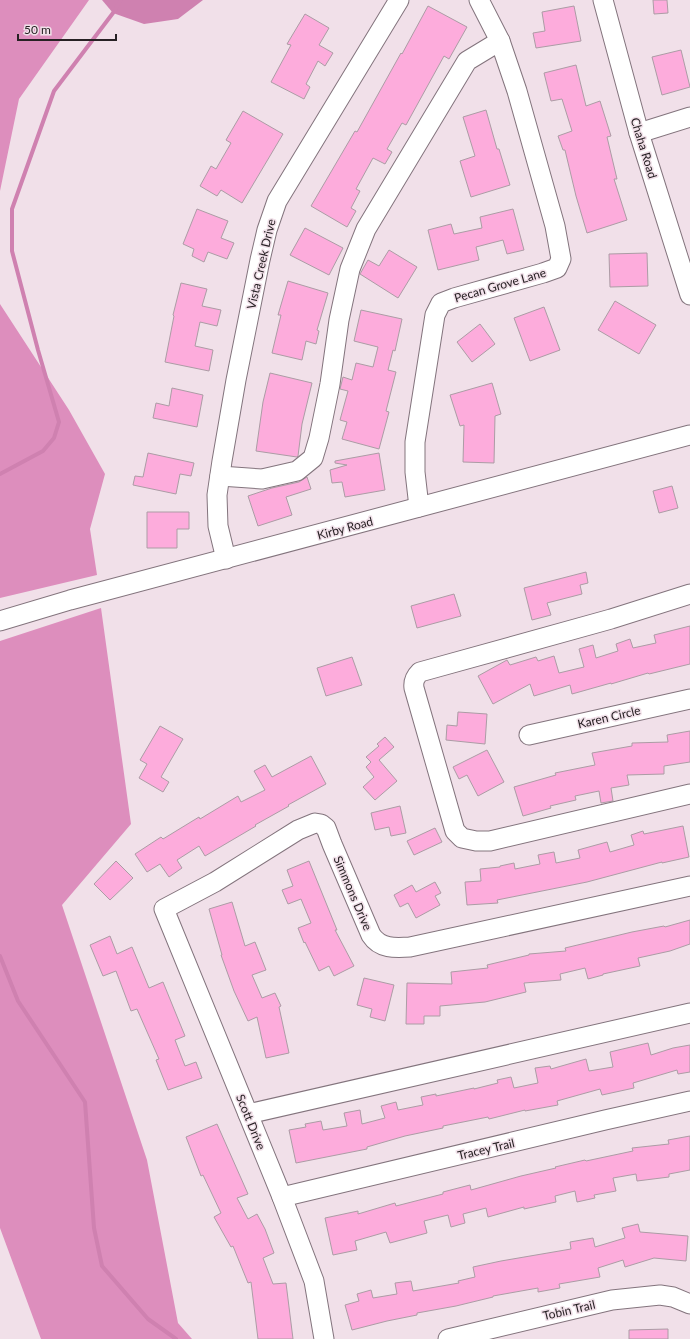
<svg xmlns="http://www.w3.org/2000/svg" width="690" height="1339" font-family="Lato,sans-serif">
<style>
.forest{fill:#dd8ebd}
.water{fill:#cf81b0}
.lines{fill:none;stroke-linecap:round;stroke-linejoin:round}
.stream{stroke:#cf81b0;stroke-width:4}
.building{fill:#fdacdc;stroke:#ac9ca5}
.minor-casing{stroke:#83747d;stroke-width:21}
.minor{stroke:#fff;stroke-width:19}
.labels{text-anchor:middle;dominant-baseline:central;stroke-width:3;stroke-linejoin:round;paint-order:stroke}
.street-label{font-size:12px;fill:#272124;stroke:#f1e0e9}
</style>
<rect width="100%" height="100%" fill="#f1e0e9"/>
<g class="forest">
<path d="M0 0H89L19 99 0 191Z"/>
<path d="M0 304 69 410 105 474 90 529 97 575 0 598Z"/>
<path d="M101 608 131 824 62 905 147 1160 178 1323 192 1339H41L0 1228V641Z"/>
</g>
<path class="water" d="M102 0H203L178 19 144 24 113 13Z"/>
<g class="lines">
<g class="stream">
<path d="M0 474 43 451 54 438 59 422 38 350 12 251V209L54 91 113 13 121 0"/>
<path d="M0 956 18 1001 85 1102 94 1228 102 1266 148 1319 176 1339"/>
</g>
</g>
<g class="building">
<path d="M653 0H667L668 13 654 14Z"/>
<path d="M428 6 467 27 449 59 444 56 406 125 402 123 387 149 392 152 385 164 373 158 356 189 360 191 351 208 356 211 347 227 311 206 355 131 357 132 401 53 402 54Z"/>
<path d="M574 6 581 41 536 48 533 33 545 31 542 12Z"/>
<path d="M305 14 329 28 319 45 333 53 325 66 318 61 306 84 310 87 304 99 271 82 291 45 287 44Z"/>
<path d="M681 50 690 87 662 95 652 57Z"/>
<path d="M576 65 586 106 600 101 611 136 607 137 617 179H614L627 220 587 233 576 196 565 150H563L558 136 572 131 562 99 551 101 544 73Z"/>
<path d="M486 110 497 149H499L510 185 471 197 460 161 475 156 463 117Z"/>
<path d="M243 111 283 134 242 203 221 190 217 196 200 186 211 166 216 169 231 143 226 140Z"/>
<path d="M197 209 228 221 221 238 234 243 227 259 208 252 204 262 192 256 194 249 183 244Z"/>
<path d="M513 209 524 250 507 254 503 240 476 247 479 260 438 270 428 230 451 224 454 234 482 228 480 217Z"/>
<path d="M305 228 343 248 329 275 290 255Z"/>
<path d="M389 250 417 267 398 298 360 274 368 260 379 266Z"/>
<path d="M647 253 648 286 610 287 609 254Z"/>
<path d="M288 281 328 293 317 330 319 331 316 344 306 341 302 360 272 353 281 315H278Z"/>
<path d="M181 283 207 289 202 306 221 310 217 326 200 322 195 346 213 350 209 371 165 362 174 316 173 315Z"/>
<path d="M615 301 656 325 639 354 598 330Z"/>
<path d="M544 307 560 350 530 361 514 318Z"/>
<path d="M361 310 402 319 395 351 393 350 388 370 396 372 386 411 389 412 379 449 342 439 347 422 340 420 348 391 340 389 343 377 352 380 356 363 373 367 378 347 354 341Z"/>
<path d="M480 324 495 344 472 362 457 342Z"/>
<path d="M270 373 312 383 302 424 298 456 297 457 256 451 263 402Z"/>
<path d="M492 383 501 414 495 416 494 463 463 462 464 425 460 426 450 395Z"/>
<path d="M172 388 203 395 197 427 153 418 156 403 169 406Z"/>
<path d="M148 453 194 463 191 476 180 474 176 494 133 485 135 476 143 477Z"/>
<path d="M379 453 385 490 345 497 342 482 332 483 330 470 347 465 335 463V461Z"/>
<path d="M307 477 311 489 286 497 292 515 258 526 248 496 272 488 299 482Z"/>
<path d="M672 486 678 508 659 513 653 491Z"/>
<path d="M147 512H189V529H177V548H147Z"/>
<path d="M586 572 588 583 580 585 582 594 547 603 551 615 532 620 524 588Z"/>
<path d="M454 594 461 616 417 628 411 606Z"/>
<path d="M690 626V664L649 674 648 673 611 684V683L572 694 570 685 534 696 530 684 493 704 478 676 507 660 510 665 536 657 538 661 554 656 559 673 584 667 579 649 593 645 596 658 618 651 616 644 630 639 633 648 656 643 654 635Z"/>
<path d="M352 657 362 685 326 696 317 668Z"/>
<path d="M458 712 487 714 485 744 446 740 447 725 457 726Z"/>
<path d="M160 726 183 739 161 777 169 782 163 792 139 778 147 764 140 760Z"/>
<path d="M690 731V762L664 766V774L627 775 629 785 611 788 613 801 601 803 599 791 575 796 576 800 550 806 551 808 523 816 514 787 556 775 555 773 595 765 592 753 632 746V743L668 742 667 735Z"/>
<path d="M385 737 394 747 379 760 397 781 375 800 363 787 374 777 366 767 371 762 366 757 379 746 377 744Z"/>
<path d="M487 750 504 782 478 796 467 775 459 779 453 767Z"/>
<path d="M311 756 326 784 288 805 289 806 255 825 256 826 205 856 199 846 177 860 182 868 169 877 160 864 147 872 135 854 161 837 163 839 199 817 200 819 238 796 241 802 265 790 254 771 265 765 272 777Z"/>
<path d="M400 806 406 833 391 836 389 827 375 830 371 813Z"/>
<path d="M683 826 689 857 662 863V862L587 882 497 900 498 903 467 905 465 882 481 881 480 869 500 867V866L514 863 515 869 540 864 538 855 554 852 556 863 580 858 578 850 607 842 610 852 634 845 631 835 643 831 644 834Z"/>
<path d="M435 828 442 842 414 855 407 841Z"/>
<path d="M116 861 133 878 110 900 94 884Z"/>
<path d="M309 861 337 930H335L354 966 334 976 329 966 319 971 305 942 304 943 298 928 311 923 301 899 288 904 282 890 293 886 287 870Z"/>
<path d="M435 882 441 893 435 896 440 905 416 918 408 903 400 907 394 895 412 885 416 892Z"/>
<path d="M232 902 245 946 255 942 266 970 252 975 262 998 275 993 281 1006 279 1007 289 1053 266 1058 257 1017 248 1021 234 991 221 955H222L209 909Z"/>
<path d="M690 920V944L670 951 638 958 640 966 603 974V975L588 979 585 968 560 974 561 980 524 983 526 992 485 1002 440 1006V1016H424V1024H406L407 983 452 984 451 972 488 968 487 965 529 955V954L566 951 565 948 632 932 664 926 665 927Z"/>
<path d="M110 936 117 954 132 947 149 988 163 982 185 1036 175 1040 185 1066 196 1062 202 1078 168 1090 156 1060 159 1059 137 1009 131 1011 116 971 103 976 90 945Z"/>
<path d="M364 978 394 985 385 1021 370 1017 372 1009 357 1005Z"/>
<path d="M648 1043 651 1055 673 1048 690 1045V1072L678 1074 677 1070 633 1083 634 1088 602 1095 600 1089 557 1101 558 1105 525 1111V1110L489 1119 488 1117 443 1126V1128L405 1136 367 1147V1149L296 1163 289 1130 306 1127 305 1124 321 1121 323 1130 347 1126 344 1113 360 1110 362 1124 385 1118 381 1106 396 1102 398 1110 423 1105 421 1097 436 1094V1096L474 1088V1089L498 1083 497 1080 511 1077 514 1088 538 1083 535 1068 550 1066 551 1069 586 1059 589 1071 613 1067 610 1052Z"/>
<path d="M217 1124 248 1194 237 1198 248 1219 257 1214 265 1229 274 1253 263 1258 273 1284 286 1283 293 1339H258L251 1282 248 1283 233 1246 231 1247 214 1217 221 1213 203 1175 201 1176 186 1137Z"/>
<path d="M690 1136V1170L669 1174V1177L637 1181 636 1174 613 1178 616 1191 594 1195 595 1198 577 1202 575 1191 555 1196 556 1202 524 1209V1207L488 1217 486 1208 463 1214 465 1223 451 1227 448 1215 424 1221 427 1233 390 1243 386 1232 355 1241 357 1250 333 1255 325 1218 358 1211V1214L395 1203 396 1206 443 1194V1192L470 1185 471 1190 521 1176 556 1168 555 1167 585 1160 586 1161 633 1151 632 1148 669 1144 668 1140Z"/>
<path d="M638 1224 640 1232 688 1236 686 1261 654 1258 625 1267 623 1260 598 1268 600 1277 559 1284 560 1288 538 1292V1288L493 1296V1297L456 1306 417 1313V1315L387 1321 352 1330 345 1305 359 1301 357 1294 371 1290 373 1298 397 1294 395 1283 411 1281 413 1291 459 1283 458 1281 475 1277 473 1267 501 1261 571 1249 570 1242 593 1238 595 1247 625 1238 622 1228Z"/>
<path d="M668 1329V1339H629V1330Z"/>
</g>
<g class="lines">
<defs>
<g id="minor">
<path d="M603 0 639 133 690 295"/>
<path d="M639 133 690 117"/>
<path d="M220 476 262 479 297 471 313 458 319 438 330 384 339 320 350 269 366 229 467 61 500 41"/>
<path d="M419 507 415 472V442L435 315 441 303 454 298 543 273 557 268 561 259 555 226 517 91 500 41 479 0"/>
<path d="M226 559 218 526 217 495 222 461 236 380 260 260 267 230 277 201 399 0"/>
<path d="M690 594 611 619 420 672C415 677 413 681 414 688L455 831 462 838 476 841H490L690 794"/>
<path d="M0 621 70 600 690 435"/>
<path d="M529 735 690 699"/>
<path d="M248 1114 690 1013"/>
<path d="M282 1197 605 1120 690 1101"/>
<path d="M324 1339 314 1281 282 1197 164 909 215 882 298 830 315 823 321 824 326 828 332 844 371 935C380 949 395 948 410 947L690 886"/>
<path d="M448 1339 612 1300 660 1295 673 1297 690 1304"/>
</g>
</defs>
<use href="#minor" class="minor-casing"/>
<use href="#minor" class="minor"/>
</g>
<g class="labels">
<g class="street-label">
<text transform="translate(644 148) rotate(73)">Chaha Road</text>
<text transform="translate(261 264) rotate(-77)">Vista Creek Drive</text>
<text transform="translate(500 285) rotate(-16)">Pecan Grove Lane</text>
<text transform="translate(345 528) rotate(-15)">Kirby Road</text>
<text transform="translate(609 717) rotate(-13)">Karen Circle</text>
<text transform="translate(353 893) rotate(67)">Simmons Drive</text>
<text transform="translate(251 1122) rotate(68)">Scott Drive</text>
<text transform="translate(486 1149) rotate(-13)">Tracey Trail</text>
<text transform="translate(569 1310) rotate(-13)">Tobin Trail</text>
</g>
</g>
<path d="M18 34v6h98v-6" fill="none" stroke="#272124" stroke-width="2"/>
<text x="24" y="34" font-size="12" fill="#272124" stroke="#f1e0e9" stroke-width="3" paint-order="stroke">50 m</text>
</svg>
